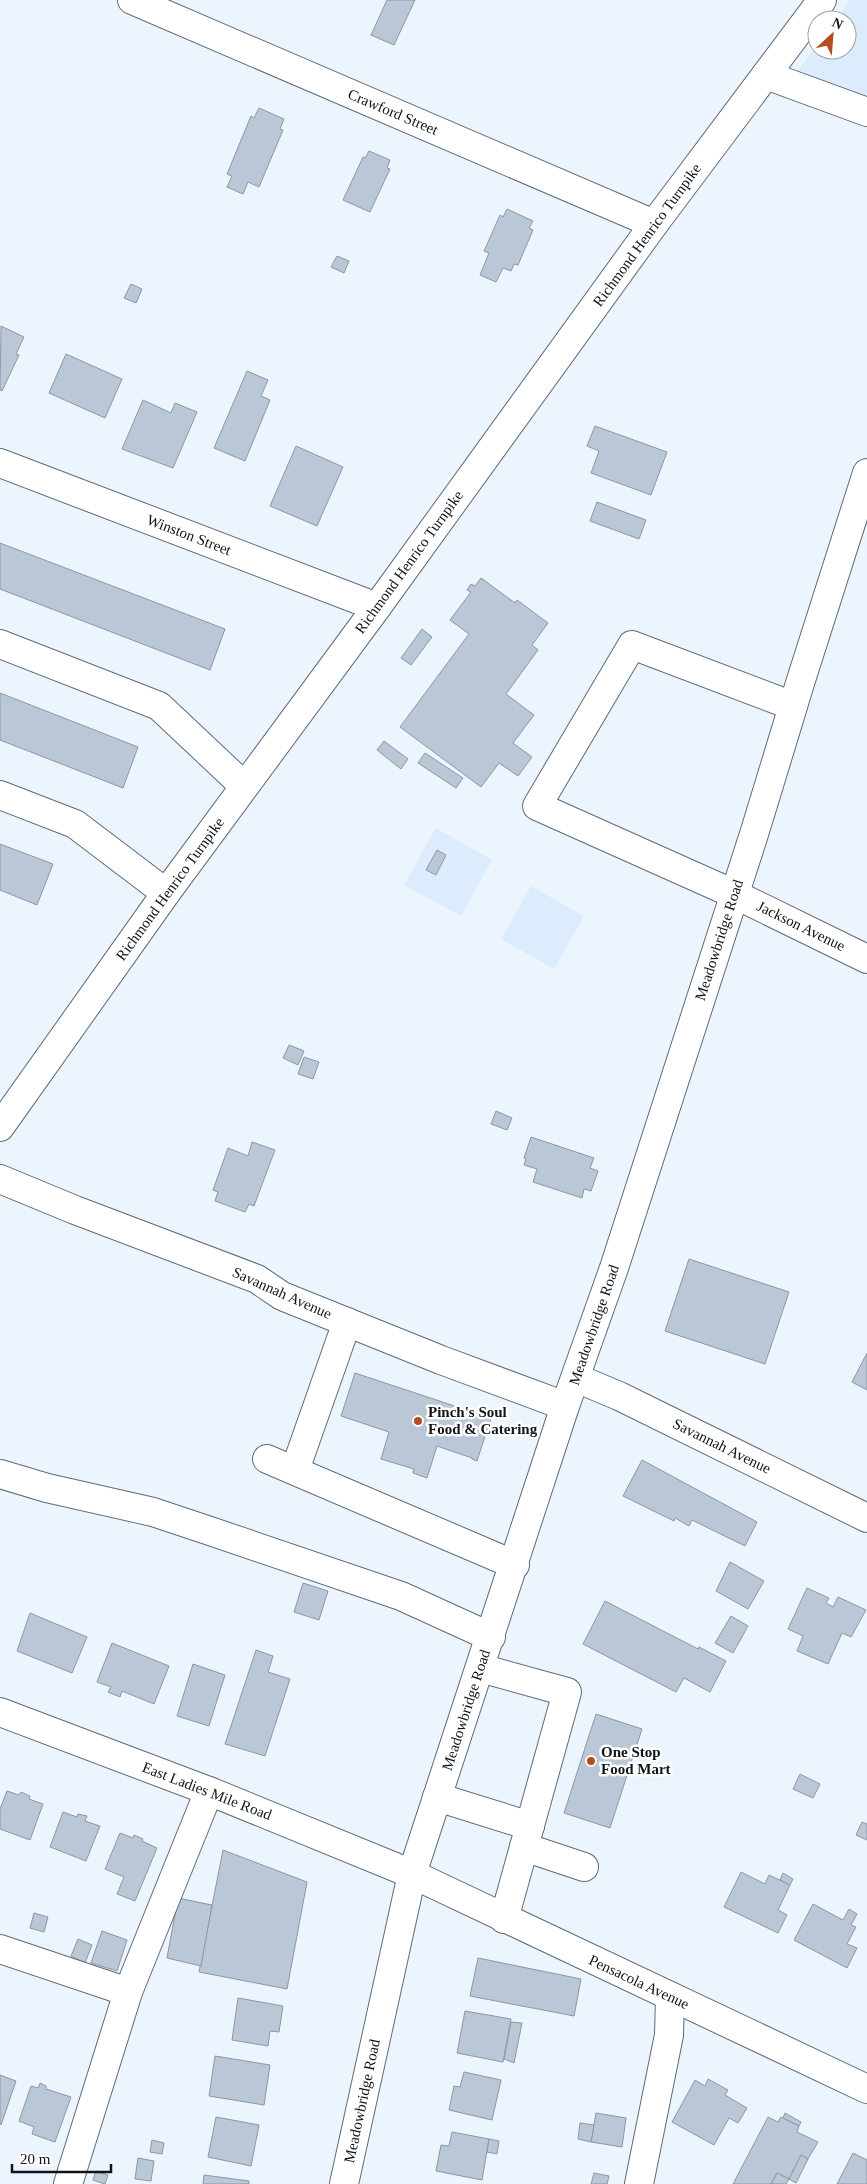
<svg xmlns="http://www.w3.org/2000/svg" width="867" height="2184" font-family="'Times New Roman',serif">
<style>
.built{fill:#ddecfd}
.building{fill:#bac7d6;stroke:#8b97a5}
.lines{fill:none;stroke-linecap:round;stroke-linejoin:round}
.minor-casing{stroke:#5f6b78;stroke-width:30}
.major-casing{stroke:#5f6b78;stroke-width:30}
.minor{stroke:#fff;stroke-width:28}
.major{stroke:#fff;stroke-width:28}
.poi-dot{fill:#b34e1f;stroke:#fff;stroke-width:2}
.labels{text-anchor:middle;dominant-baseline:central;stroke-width:5;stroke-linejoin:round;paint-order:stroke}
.street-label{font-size:15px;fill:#0f1419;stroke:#fff}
.poi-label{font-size:15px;font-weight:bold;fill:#0f1419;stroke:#fff;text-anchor:start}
</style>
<rect width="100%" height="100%" fill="#ecf4fe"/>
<g class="built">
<path d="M850 0H867V99L795 75 817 45V50H847V20H835Z"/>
<path d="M436 828 492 860 461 916 404 885Z"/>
<path d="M531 886 584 916 554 969 501 939Z"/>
</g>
<g class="building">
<path d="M387 0H415L394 45 371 35Z"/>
<path d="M259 108 284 119 280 129 283 130 259 187 248 182 243 194 227 187 232 176 227 174 251 116 254 118Z"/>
<path d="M369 151 390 160 387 168 390 169 370 212 343 200 363 157 365 158Z"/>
<path d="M507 209 533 221 529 228 533 230 518 265 514 264 511 271 503 268 496 282 480 275 489 253 484 251 500 215 503 217Z"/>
<path d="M337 256 349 261 344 273 331 267Z"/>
<path d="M131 284 142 289 136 303 124 298Z"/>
<path d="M1 326 24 337 16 354 19 355 2 391 0 390Z"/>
<path d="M66 354 122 379 105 418 49 393Z"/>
<path d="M247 371 268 380 261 396 270 400 245 461 214 448Z"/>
<path d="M143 400 171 413 175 403 197 412 173 468 122 449Z"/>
<path d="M595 426 667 452 651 495 591 473 599 451 587 446Z"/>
<path d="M296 446 343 467 317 526 270 506Z"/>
<path d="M597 502 646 520 639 539 590 521Z"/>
<path d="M0 543 225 629 210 670 0 589Z"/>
<path d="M481 578 515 603 517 600 548 623 532 645 538 650 506 694 534 715 513 743 532 757 518 776 499 763 481 787 400 727 469 634 450 620 471 592 467 590 471 584 475 586Z"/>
<path d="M422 629 432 637 411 665 401 658Z"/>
<path d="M0 693 138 747 123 788 0 740Z"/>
<path d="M384 741 408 759 401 769 377 750Z"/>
<path d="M425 753 463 778 456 788 418 763Z"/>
<path d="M0 844 53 864 37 905 0 890Z"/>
<path d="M437 850 446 855 436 875 426 870Z"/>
<path d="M289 1045 304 1051 298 1065 283 1058Z"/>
<path d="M304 1057 319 1062 313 1079 298 1074Z"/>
<path d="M496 1111 512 1118 507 1130 491 1124Z"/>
<path d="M531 1137 594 1158 590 1168 598 1171 591 1191 584 1189 582 1198 533 1182 537 1169 524 1165 526 1159 524 1158Z"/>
<path d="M252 1142 275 1150 254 1206 249 1204 245 1212 215 1201 218 1192 213 1190 228 1148 248 1156Z"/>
<path d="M689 1259 789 1292 765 1364 665 1331Z"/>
<path d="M867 1353V1390L852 1382Z"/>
<path d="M355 1373 491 1418 477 1461 472 1459V1458L437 1446 427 1478 413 1473 414 1469 381 1459 389 1432 341 1416Z"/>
<path d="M642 1460 757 1522 745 1546 692 1520 689 1526 675 1518 674 1521 623 1496Z"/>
<path d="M730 1562 764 1581 748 1609 716 1591Z"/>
<path d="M303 1583 328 1591 319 1620 294 1612Z"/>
<path d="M807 1588 829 1598 826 1603 833 1607 838 1597 866 1610 851 1637 842 1633 828 1664 797 1651 803 1636 788 1629Z"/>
<path d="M605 1601 698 1649 699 1647 726 1661 710 1692 684 1678 676 1692 583 1644Z"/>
<path d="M30 1613 87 1637 72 1673 17 1651Z"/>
<path d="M731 1616 748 1626 733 1653 715 1643Z"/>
<path d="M112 1643 169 1666 154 1704 122 1691 120 1697 108 1692 111 1687 97 1682Z"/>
<path d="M256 1650 273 1656 268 1672 290 1679 265 1756 225 1744Z"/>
<path d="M193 1664 225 1675 209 1726 177 1716Z"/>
<path d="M596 1714 642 1729 610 1828 564 1813Z"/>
<path d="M800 1774 820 1784 813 1798 793 1789Z"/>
<path d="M7 1791 19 1795 21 1792 30 1796 29 1799 43 1804 30 1840 0 1829V1809Z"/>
<path d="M63 1812 77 1817 78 1814 87 1816 85 1821 100 1826 86 1861 50 1847Z"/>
<path d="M862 1822 867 1824V1840L856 1835Z"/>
<path d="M120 1833 133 1838 134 1835 143 1839 142 1841 157 1848 135 1901 117 1894 124 1877 105 1869Z"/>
<path d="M223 1850 307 1882 287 1989 199 1972Z"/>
<path d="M741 1872 765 1884 769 1875 790 1885 778 1910 787 1915 778 1933 724 1907Z"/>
<path d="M783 1873 793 1879 790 1885 780 1880Z"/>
<path d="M178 1898 212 1905 201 1966 167 1958Z"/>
<path d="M813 1904 843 1920 849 1909 857 1914 851 1925 856 1927 847 1944 857 1948 847 1968 794 1940Z"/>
<path d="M34 1913 48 1917 44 1932 30 1928Z"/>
<path d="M102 1931 127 1940 117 1971 91 1963Z"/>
<path d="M78 1939 92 1945 85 1963 71 1956Z"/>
<path d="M478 1958 581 1979 574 2016 470 1996Z"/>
<path d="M238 1998 283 2006 279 2032 270 2031 268 2046 232 2040Z"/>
<path d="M465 2011 511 2019 503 2062 457 2053Z"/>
<path d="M511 2022 522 2023 514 2063 504 2059Z"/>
<path d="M215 2056 270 2065 264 2105 209 2096Z"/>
<path d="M464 2072 501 2080 492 2120 449 2110 454 2086 460 2087Z"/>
<path d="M0 2075 16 2081 1 2125 0 2124Z"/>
<path d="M708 2079 728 2090 725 2095 747 2108 738 2123 729 2118 714 2145 672 2122 695 2080 705 2086Z"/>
<path d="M40 2083 46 2086V2089L71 2097 55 2142 32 2134 34 2127 19 2121 31 2086 38 2088Z"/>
<path d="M596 2113 626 2118 622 2147 591 2142Z"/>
<path d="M785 2113 801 2122 799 2126 783 2118Z"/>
<path d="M216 2117 259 2125 251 2166 208 2157Z"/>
<path d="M768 2117 778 2122 781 2117 799 2126 797 2132 818 2142 808 2159 801 2155 789 2179 777 2173 771 2184H733Z"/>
<path d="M580 2123 594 2125 591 2142 578 2139Z"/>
<path d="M452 2132 489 2139 482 2180 436 2171 441 2145 449 2146Z"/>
<path d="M489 2139 499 2141 497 2154 487 2152Z"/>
<path d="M152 2140 164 2143 162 2154 150 2152Z"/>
<path d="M853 2153 867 2160V2184H837Z"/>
<path d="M801 2155 808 2159 796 2183 789 2179Z"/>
<path d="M138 2158 154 2161 151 2181 135 2179Z"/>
<path d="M96 2171 108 2175 105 2184 93 2180Z"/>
<path d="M594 2173 609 2176 607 2184H591Z"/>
<path d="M777 2173 789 2179 786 2184H771Z"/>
<path d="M204 2175 249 2181V2184H203Z"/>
</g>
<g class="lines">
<defs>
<g id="minor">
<path d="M132 0 654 224"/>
<path d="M766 75 867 112"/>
<path d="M0 463 377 607"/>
<path d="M0 644 159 706 244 786"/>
<path d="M793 706 632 645 537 806 734 894 867 959"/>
<path d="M0 795 75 824 166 893"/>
<path d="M0 1127 166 893 377 607 654 224 822 0"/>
<path d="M0 1179 75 1210 257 1279 282 1296 441 1360 565 1406"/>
<path d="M576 1378 619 1396 867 1518"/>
<path d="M267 1459 515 1565"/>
<path d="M295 1470 347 1322"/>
<path d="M0 1474 47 1488 153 1512 210 1531 401 1596 491 1637"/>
<path d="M480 1668 567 1692 504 1919"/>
<path d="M0 1712 209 1791 412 1874 867 2089"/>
<path d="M437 1797 530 1826"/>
<path d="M524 1847 584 1867"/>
<path d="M0 1949 128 1992"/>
<path d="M68 2184 128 1992 209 1791"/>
<path d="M639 2184 669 2035 670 1996"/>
</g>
<path id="major" d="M344 2184 412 1874 565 1406 614 1268 755 831 801 680 867 473"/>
</defs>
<use href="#minor" class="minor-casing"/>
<use href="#major" class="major-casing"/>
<use href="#minor" class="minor"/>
<use href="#major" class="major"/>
</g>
<g class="poi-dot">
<circle cx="418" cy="1421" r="5"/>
<circle cx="591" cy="1761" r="5"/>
</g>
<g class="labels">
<g class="street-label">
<text transform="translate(393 112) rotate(23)">Crawford Street</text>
<text transform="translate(647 235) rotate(-54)">Richmond Henrico Turnpike</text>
<text transform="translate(189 535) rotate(21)">Winston Street</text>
<text transform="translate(409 562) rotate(-54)">Richmond Henrico Turnpike</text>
<text transform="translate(170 889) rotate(-54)">Richmond Henrico Turnpike</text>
<text transform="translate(801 926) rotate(26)">Jackson Avenue</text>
<text transform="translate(719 940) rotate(-72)">Meadowbridge Road</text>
<text transform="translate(282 1293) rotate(24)">Savannah Avenue</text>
<text transform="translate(594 1325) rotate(-71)">Meadowbridge Road</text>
<text transform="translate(722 1446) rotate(26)">Savannah Avenue</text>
<text transform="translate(466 1710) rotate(-72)">Meadowbridge Road</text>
<text transform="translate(207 1791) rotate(21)">East Ladies Mile Road</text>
<text transform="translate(639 1982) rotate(25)">Pensacola Avenue</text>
<text transform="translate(362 2101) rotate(-78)">Meadowbridge Road</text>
</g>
<g class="poi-label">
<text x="428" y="1412">Pinch's Soul<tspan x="428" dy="17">Food &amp; Catering</tspan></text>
<text x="601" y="1752">One Stop<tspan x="601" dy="17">Food Mart</tspan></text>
</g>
</g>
<g transform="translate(832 35) rotate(26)"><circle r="24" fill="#ffffff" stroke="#9fa1a3"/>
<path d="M0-4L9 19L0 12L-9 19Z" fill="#b34e1f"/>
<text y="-8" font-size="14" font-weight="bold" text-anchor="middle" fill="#0f1419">N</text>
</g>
<path d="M12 2164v8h99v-8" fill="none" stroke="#0f1419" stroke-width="2.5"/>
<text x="20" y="2164" font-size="15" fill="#0f1419" stroke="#ffffff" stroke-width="4" paint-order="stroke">20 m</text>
</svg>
